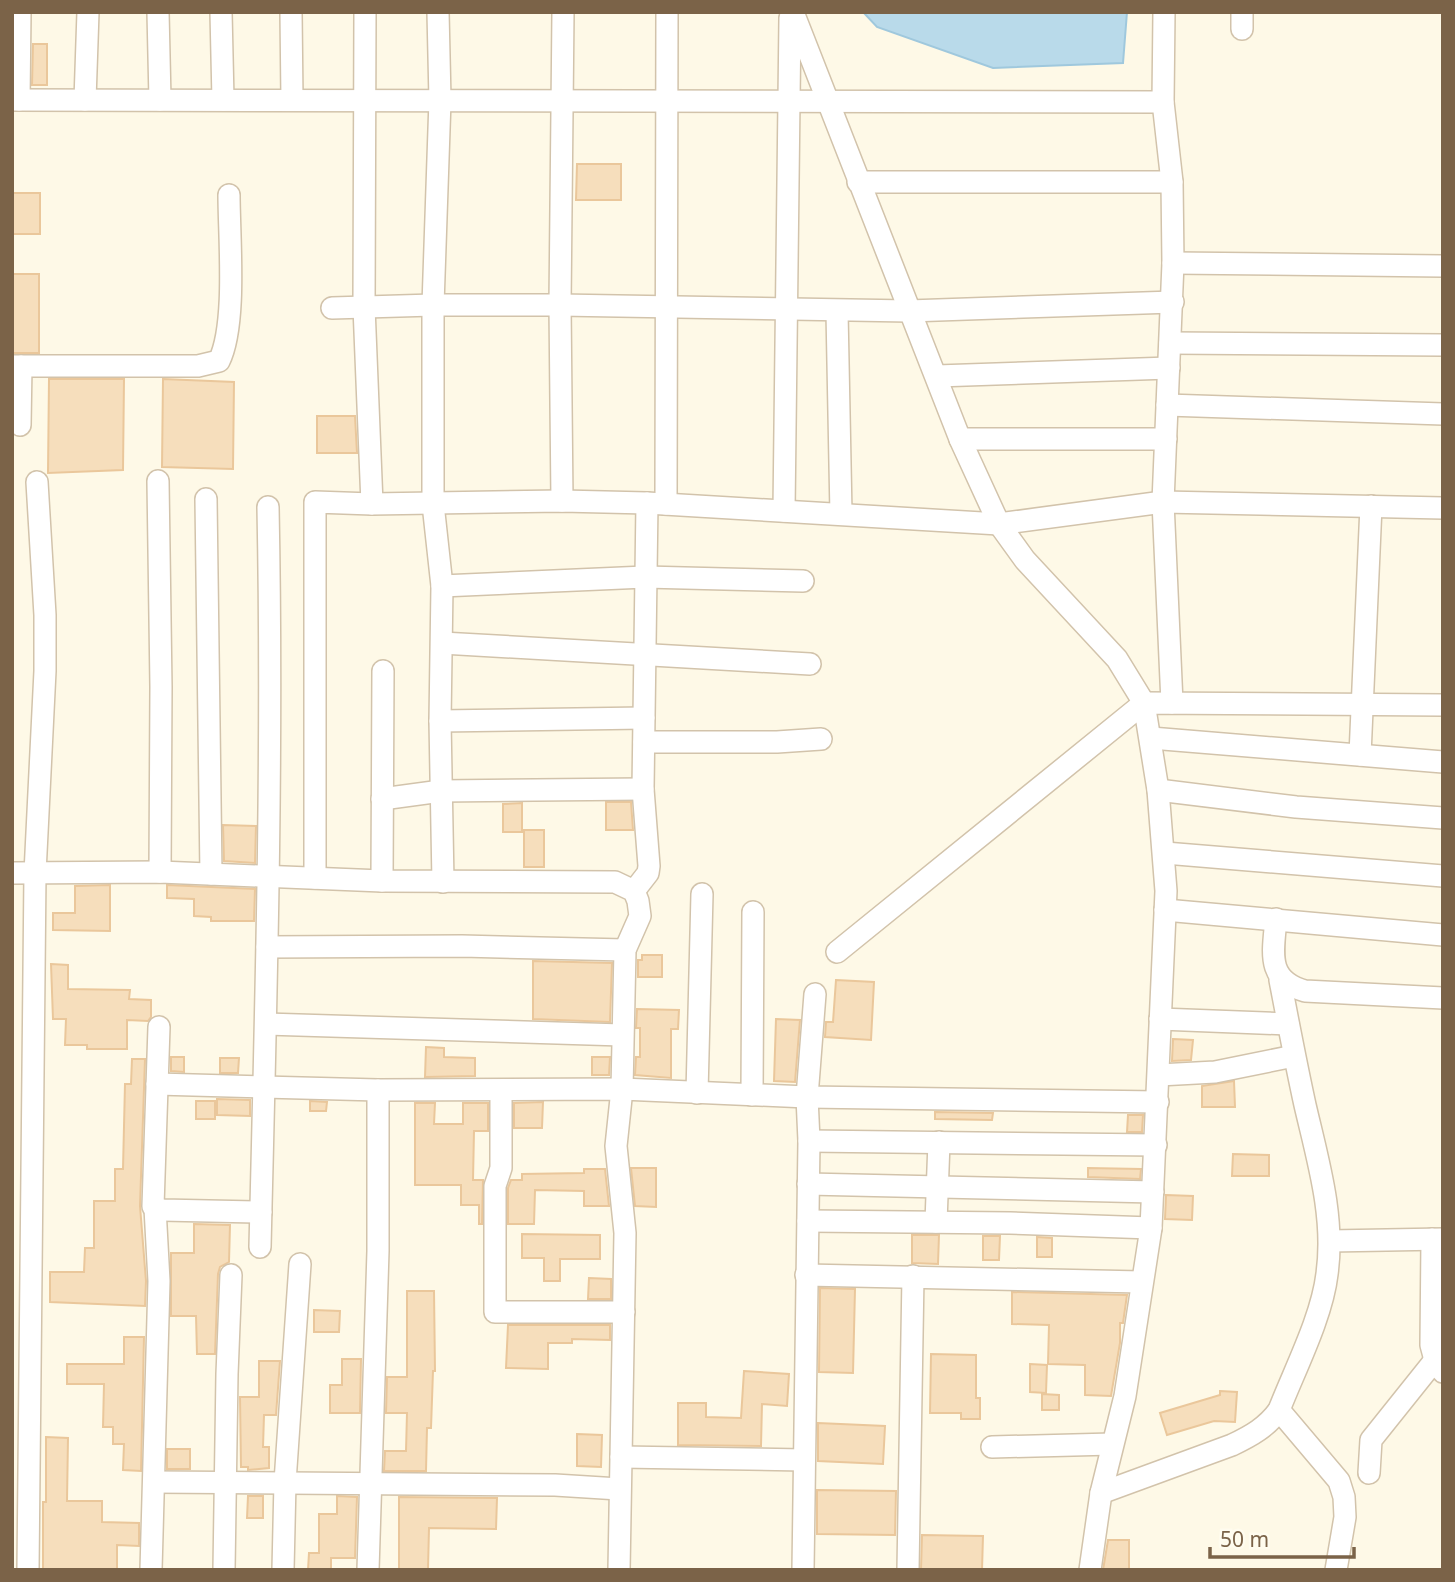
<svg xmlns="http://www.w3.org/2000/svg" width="1455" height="1582" font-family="'Noto Sans',sans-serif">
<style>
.water{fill:#b9daea;stroke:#9fc8dd;stroke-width:2}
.building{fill:#f6debc;stroke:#eac79b;stroke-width:2}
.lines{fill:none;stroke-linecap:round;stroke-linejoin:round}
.minor-casing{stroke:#d2c3ab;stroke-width:24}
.minor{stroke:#fff;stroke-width:21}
</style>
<rect width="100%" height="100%" fill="#fef9e7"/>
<path class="water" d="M863 12H1127L1123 63 993 68 877 27Z"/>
<g class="building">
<path d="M33 44H47V85H32Z"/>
<path d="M577 164H621V200H576Z"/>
<rect x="12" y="193" width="28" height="41"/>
<path d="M12 274H39V353H13Z"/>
<path d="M49 379H124L123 470 48 473Z"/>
<path d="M163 379 234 382 233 469 162 467Z"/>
<path d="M317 416H355L357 453H317Z"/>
<path d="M606 802H631L633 830H606Z"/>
<path d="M522 803V832H503V804Z"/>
<path d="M223 825 256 826 255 863 224 861Z"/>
<rect x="524" y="830" width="20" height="37"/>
<path d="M110 885V931L53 930V913H75V886Z"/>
<path d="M167 885 255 889 254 921H211V917L194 916V899L167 898Z"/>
<path d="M642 955H662V977H638V960H642Z"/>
<path d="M533 961 612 963 610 1022 533 1019Z"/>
<path d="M51 964 68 965V989L130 990 129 999 151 1000V1017L148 1021 127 1020V1049H87V1045H65L66 1019H53Z"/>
<path d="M836 980 874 982 871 1040 825 1037 826 1022H833Z"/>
<path d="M637 1009 679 1010 678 1029H671V1078L635 1075 636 1057H640V1028H636Z"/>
<path d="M776 1019 800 1020 795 1082 774 1081Z"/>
<path d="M1173 1039 1193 1040 1191 1060 1172 1061Z"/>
<path d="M426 1047 444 1048V1057L475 1058V1076L425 1077Z"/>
<path d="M171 1057H184V1072L171 1071Z"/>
<path d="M592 1057H610L609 1075H592Z"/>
<path d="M220 1058H239L238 1073H220Z"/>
<path d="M132 1059H145L140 1206 146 1281 145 1306 50 1302V1272H84L85 1248H94V1201H115V1169H123L125 1084H131Z"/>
<path d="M1234 1081 1235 1107H1202V1086Z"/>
<path d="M217 1099 250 1100V1116L217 1115Z"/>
<rect x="196" y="1101" width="19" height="18"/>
<path d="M310 1101 327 1102 326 1111H310Z"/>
<path d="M543 1102 542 1128H514V1103Z"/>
<path d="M415 1103H435L434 1124H463V1103H488V1131H474L473 1180H483L482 1224H479V1205H461V1185H415Z"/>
<path d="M935 1112 993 1113 992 1120 935 1119Z"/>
<path d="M1128 1115H1143L1142 1132H1127Z"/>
<path d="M1233 1154 1269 1155V1176H1232Z"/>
<path d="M631 1168H656V1207L635 1206Z"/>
<path d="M1088 1168 1141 1169 1140 1179 1088 1177Z"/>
<path d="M584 1169H605L609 1206H584V1191L535 1190 534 1224H508V1188L511 1180H522V1174L584 1173Z"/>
<path d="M1166 1195 1193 1196 1192 1220 1165 1219Z"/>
<path d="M194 1224 230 1225 229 1262 220 1267 218 1274 215 1354H197L196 1316H171V1253H194Z"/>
<path d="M522 1234 600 1235V1259H560V1281H544V1258H522Z"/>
<path d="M912 1235H939L938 1264 912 1263Z"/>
<path d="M983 1236H1000L999 1260H983Z"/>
<path d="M1037 1237 1052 1238V1257H1037Z"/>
<path d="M589 1278 611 1279V1299H588Z"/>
<path d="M820 1288 855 1289 853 1373 819 1372Z"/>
<path d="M407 1291H434L435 1371H433L431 1428H427L426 1471H384L385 1451H406L407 1413H386L387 1377H407Z"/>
<path d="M1012 1292 1127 1295 1123 1323H1120V1343L1111 1396 1085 1395V1365L1048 1364 1049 1325 1012 1324Z"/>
<path d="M314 1310 340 1311 339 1332H314Z"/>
<path d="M508 1325H610V1340L572 1339V1343H548V1369L506 1368Z"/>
<path d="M124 1337H144L141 1471 123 1470 124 1444H113V1427H103L104 1384H67V1364H124Z"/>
<path d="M931 1354 976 1355V1398H980V1419H961V1413H930Z"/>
<path d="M342 1359H361L360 1413H330V1385H342Z"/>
<path d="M259 1361H280L276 1415H264L263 1447H269V1468L248 1470V1467H241L240 1397H259Z"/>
<path d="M1030 1364 1047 1365 1046 1393 1030 1392Z"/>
<path d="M744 1371 789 1374 787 1406 762 1404 761 1446 678 1445V1403H706V1417L741 1418Z"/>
<path d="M1220 1391 1237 1392 1235 1422 1214 1421 1167 1435 1160 1413 1220 1395Z"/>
<path d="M1042 1394 1059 1395V1410H1042Z"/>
<path d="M818 1423 885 1426 883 1464 818 1461Z"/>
<path d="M577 1434 602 1435 601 1467 577 1466Z"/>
<path d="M46 1437 68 1438 67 1501H102V1522L139 1523V1546L117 1545V1570H43V1502H46Z"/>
<rect x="167" y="1449" width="23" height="20"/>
<path d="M817 1490 896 1491 895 1535 817 1534Z"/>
<path d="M248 1496H263V1518H247Z"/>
<path d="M337 1496 357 1497 355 1558H331V1570H308L309 1553H319V1514H337Z"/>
<path d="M399 1497 497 1498 496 1529 429 1528 428 1570H399Z"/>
<path d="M922 1535 983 1536 982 1570H921Z"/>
<path d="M1108 1540H1129V1570H1103Z"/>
</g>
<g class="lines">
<defs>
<g id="minor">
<path d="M158 12 160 100"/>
<path d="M221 12 223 100"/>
<path d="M291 12 292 100"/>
<path d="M365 12 364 307 372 504"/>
<path d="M438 12 440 100 433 305V504L442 586 440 721 443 882"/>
<path d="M793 12 960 439 999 524 1025 560 1117 659 1144 703 1158 790 1166 891 1151 1228 1125 1396 1101 1493 1090 1570"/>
<path d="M1164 12 1163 102 1172 182 1173 263 1163 502 1172 703"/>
<path d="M1242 12V29"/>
<path d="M12 100 1163 102"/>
<path d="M19 100 20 12"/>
<path d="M85 100 88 12"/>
<path d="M858 182H1172"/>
<path d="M1173 263 1443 266"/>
<path d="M332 308 433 305H560L909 311 1173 302"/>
<path d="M837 312 841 514"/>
<path d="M1170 343 1443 345"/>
<path d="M12 366H198L219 361C237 325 229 237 229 195"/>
<path d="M937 376 1169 368"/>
<path d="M1167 405 1443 414"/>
<path d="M20 425 21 366"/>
<path d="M960 439H1166"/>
<path d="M158 481 161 687 160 872"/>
<path d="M206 499 211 874"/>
<path d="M562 501 560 305 563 12"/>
<path d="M666 504 667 12"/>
<path d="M784 511 790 18"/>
<path d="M442 586 645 577 803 581"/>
<path d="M442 643 810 664"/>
<path d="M440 721 644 718"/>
<path d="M1151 738 1443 762"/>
<path d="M644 742H777L821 739"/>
<path d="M1360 755 1371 506"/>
<path d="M1158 790 1296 807 1443 818"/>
<path d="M382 799 441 791 643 789"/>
<path d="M1165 853 1443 876"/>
<path d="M12 873 160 872 382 881 615 882 634 891 638 901 640 916 625 950 622 1089 616 1146 625 1233 619 1570"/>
<path d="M315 878V502L372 504 562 501 647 503 999 524 1163 502 1443 508"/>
<path d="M382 881 383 671"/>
<path d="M634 891 648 873 649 866 643 789 647 503"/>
<path d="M1165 910 1443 935"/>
<path d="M1276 919C1273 953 1266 980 1305 991L1443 998"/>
<path d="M267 947 462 946 625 950"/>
<path d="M837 952 1144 703 1443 705"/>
<path d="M1160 1019 1288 1024"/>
<path d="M266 1024 622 1035"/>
<path d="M159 1027 153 1206 162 1210 261 1212"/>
<path d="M1159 1075 1215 1072 1294 1056"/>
<path d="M157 1084 378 1090 622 1089 807 1097 1158 1102"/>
<path d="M501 1090V1168L495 1186V1312H624"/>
<path d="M697 1093 702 894"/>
<path d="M752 1095 753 912"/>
<path d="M809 1141 1156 1145"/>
<path d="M808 1184 1153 1192"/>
<path d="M808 1221 1010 1223 1151 1228"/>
<path d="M936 1222 939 1142"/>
<path d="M1432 1239 1431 1345 1435 1360 1443 1372"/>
<path d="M1330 1241 1443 1239"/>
<path d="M260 1247C266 1001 273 754 268 507"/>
<path d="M806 1275 1142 1282"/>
<path d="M1279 1410 1339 1481 1344 1497 1345 1517 1336 1570"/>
<path d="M992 1447 1112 1444"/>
<path d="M621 1457 804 1460"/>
<path d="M1369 1473 1371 1440 1435 1360"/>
<path d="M154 1482 555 1485 619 1489"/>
<path d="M1101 1493 1232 1445C1251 1436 1267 1427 1279 1410 1295 1369 1322 1317 1327 1274 1335 1217 1318 1161 1305 1105 1296 1064 1288 1022 1280 980"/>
<path d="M28 1570 35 873 45 671V615L37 482"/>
<path d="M151 1570 159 1281 155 1208"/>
<path d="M224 1570 227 1374 231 1275"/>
<path d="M283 1570 285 1482 300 1264"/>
<path d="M368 1570 378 1251V1090"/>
<path d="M803 1570 809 1141 807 1097 815 994"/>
<path d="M908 1570 913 1276"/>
</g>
</defs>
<use href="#minor" class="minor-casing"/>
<use href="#minor" class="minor"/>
</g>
<rect width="1455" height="1582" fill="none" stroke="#7b6348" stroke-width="28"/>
<path d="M1210 1547v10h144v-10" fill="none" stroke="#7b6348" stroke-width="3.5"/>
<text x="1220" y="1547" font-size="21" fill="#7b6348" stroke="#fffcef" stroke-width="5" paint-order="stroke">50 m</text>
</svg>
